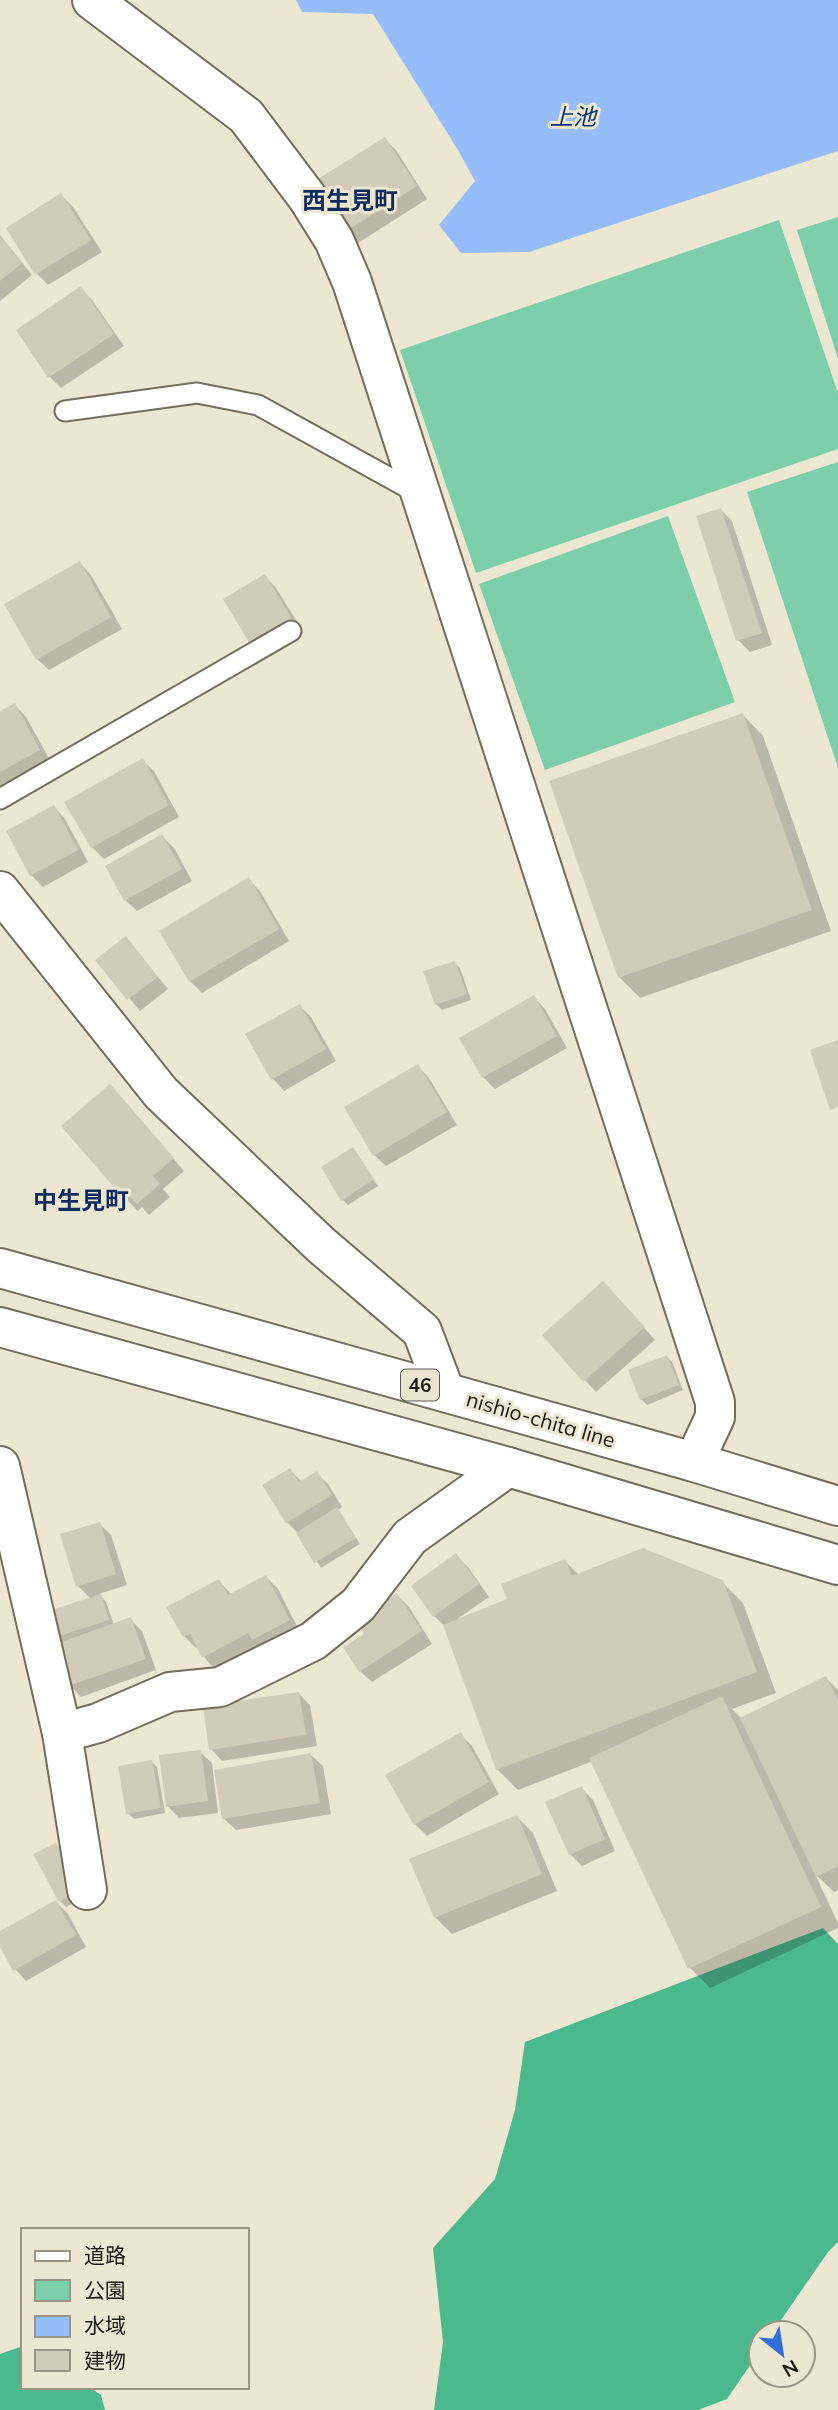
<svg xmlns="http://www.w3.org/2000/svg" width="838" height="2410" font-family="Mulish,'Noto Sans JP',sans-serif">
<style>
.green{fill:#7dcfab}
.forest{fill:#4bb98e}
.water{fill:#95bdf9}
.shadow{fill:#0003}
.building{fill:#d1ccb7}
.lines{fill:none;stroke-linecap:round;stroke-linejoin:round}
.lane-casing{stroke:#726e5b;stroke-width:23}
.street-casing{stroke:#726e5b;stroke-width:42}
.primary-casing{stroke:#726e5b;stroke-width:42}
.lane{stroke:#fff;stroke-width:19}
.street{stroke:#fff;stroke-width:38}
.primary{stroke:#fff;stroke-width:38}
.labels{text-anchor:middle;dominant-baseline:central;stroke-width:6;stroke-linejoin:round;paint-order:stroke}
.shield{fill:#ece7d1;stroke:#5b584c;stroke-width:2}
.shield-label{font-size:19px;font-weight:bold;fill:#1d1b13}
.street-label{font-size:21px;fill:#1d1b13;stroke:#ece7d1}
.water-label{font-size:23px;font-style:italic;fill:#043373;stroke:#ece7d1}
.quarter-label{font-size:24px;font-weight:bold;fill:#0e2b5f;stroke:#ece7d1}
</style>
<rect width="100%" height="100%" fill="#ece7d1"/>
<g class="green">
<path d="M838 217V359L797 230Z"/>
<path d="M779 220 838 393V449L476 573 400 350Z"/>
<path d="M838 462V768L747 492Z"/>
<path d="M668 516 735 702 545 770 479 584Z"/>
</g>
<g class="forest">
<path d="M823 1928 838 1944V2242L828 2252 772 2333H761V2349L727 2399 698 2410H434L443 2342 433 2248 495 2179 515 2110 525 2042Z"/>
<path d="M23 2346V2387H89L101 2395 105 2410H0V2354Z"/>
</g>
<path class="water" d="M296 0H838V151L529 252 461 253 439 225 475 181 458 150 373 14 302 12Z"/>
<g class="shadow">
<path d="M385 139 396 150 427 199 355 245 343 233Z"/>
<path d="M61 195 73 207 102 252 48 285 37 274Z"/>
<path d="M0 235 32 275 0 301Z"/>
<path d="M81 289 92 300 124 346 61 388 50 377 18 331Z"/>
<path d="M721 510 732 521 772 645 750 652 738 640Z"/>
<path d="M80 563 91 575 122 629 49 670 37 659Z"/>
<path d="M265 576 276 588 303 631 263 655Z"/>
<path d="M15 705 26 717 51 762 0 790V713Z"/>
<path d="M743 715 763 736 831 931 640 998 619 977Z"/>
<path d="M142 760 154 771 179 817 104 859 92 847Z"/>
<path d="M54 807 65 819 88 862 43 887 31 875Z"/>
<path d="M162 836 174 848 192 881 137 911 125 900Z"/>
<path d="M249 880 260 891 289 941 202 993 190 981Z"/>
<path d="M126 939 168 989 140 1011 98 960Z"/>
<path d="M454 963 460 968 471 1000 442 1010 436 1004Z"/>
<path d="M534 997 545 1009 567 1048 495 1089 483 1077 461 1039Z"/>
<path d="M300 1006 311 1017 336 1061 284 1091 273 1079 248 1035Z"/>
<path d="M418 1066 429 1078 457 1125 386 1166 374 1155Z"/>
<path d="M122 1098 184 1171 163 1189 170 1197 149 1215 142 1207 138 1211 126 1199 64 1126Z"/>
<path d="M353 1149 378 1186 348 1205 343 1200Z"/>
<path d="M615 1295 655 1340 596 1392 544 1336Z"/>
<path d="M667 1357 672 1362 683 1390 647 1405 641 1399Z"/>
<path d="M290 1470 302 1482 316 1473 328 1484 342 1507 338 1510 360 1544 321 1568 298 1533 287 1522 265 1485Z"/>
<path d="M99 1523 111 1535 127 1585 99 1594 106 1602 114 1625 130 1619 142 1631 156 1670 81 1697 70 1685 52 1638 91 1599 78 1586Z"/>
<path d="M456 1556 468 1567 489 1597 457 1619 510 1600 565 1561 579 1575 722 1582 743 1603 776 1693 732 1709 742 1719 826 1678 838 1690V1890L834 1892 815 1874 838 1923V1928L710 1988 690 1968 593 1761 518 1790 497 1769 446 1627 434 1616Z"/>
<path d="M266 1577 278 1589 300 1632 265 1651 259 1645 215 1669 204 1657 198 1647 196 1648 184 1636 219 1581 232 1595Z"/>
<path d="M397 1595 409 1607 432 1644 372 1682 360 1671 366 1635Z"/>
<path d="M299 1694 310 1705 317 1746 222 1761 211 1749Z"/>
<path d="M460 1734 472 1746 499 1794 427 1836 415 1824Z"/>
<path d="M200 1752 212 1763 213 1772 311 1755 323 1766 331 1814 236 1830 224 1819 216 1771 213 1772 218 1813 179 1818 166 1804Z"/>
<path d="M152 1762 157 1767 165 1813 134 1819 128 1813Z"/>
<path d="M581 1788 593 1800 615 1851 582 1866 570 1854Z"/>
<path d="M517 1817 533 1833 557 1891 452 1934 435 1917Z"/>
<path d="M56 1845 61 1851 86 1896 66 1907 60 1901 36 1855Z"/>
<path d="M56 1902 68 1914 86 1947 26 1981 15 1969 0 1943V1933Z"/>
</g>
<g class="building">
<path d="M385 137 417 186 342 234 310 184Z"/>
<path d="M61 193 91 240 35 275 6 228Z"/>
<path d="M0 236 22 263 0 281Z"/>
<path d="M81 286 114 334 48 378 16 330Z"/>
<path d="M721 508 762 633 736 641 696 516Z"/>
<path d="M80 561 111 617 36 660 4 604Z"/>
<path d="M265 574 292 619 250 644 223 599Z"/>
<path d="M15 703 40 750 0 772V711Z"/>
<path d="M743 713 812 910 618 978 549 781Z"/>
<path d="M143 758 169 805 91 848 64 802Z"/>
<path d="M54 805 78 850 30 876 6 831Z"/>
<path d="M162 834 182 869 124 901 105 866Z"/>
<path d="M249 877 279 929 189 982 159 931Z"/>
<path d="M126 936 158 977 127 1000 95 960Z"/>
<path d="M455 961 467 994 435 1005 423 971Z"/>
<path d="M534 995 557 1036 482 1078 459 1038Z"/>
<path d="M300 1004 326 1049 271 1080 245 1034Z"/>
<path d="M838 1040V1107L830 1110 810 1050Z"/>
<path d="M418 1064 447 1112 373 1156 344 1107Z"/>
<path d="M110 1084 174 1158 153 1176 160 1184 137 1204 129 1196 125 1200 61 1126Z"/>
<path d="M353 1147 374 1179 341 1201 321 1167Z"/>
<path d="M603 1281 645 1327 583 1382 542 1335Z"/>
<path d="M667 1355 679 1385 640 1400 628 1370Z"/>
<path d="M290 1468 299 1482 317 1471 332 1495 286 1523 262 1485Z"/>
<path d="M337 1507 356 1538 314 1563 296 1533Z"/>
<path d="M100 1522 116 1574 76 1587 60 1534Z"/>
<path d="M643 1548 723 1580 757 1672 496 1770 443 1625 507 1599 501 1584 565 1559 572 1576Z"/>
<path d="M456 1553 479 1584 433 1617 411 1586Z"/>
<path d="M266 1575 290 1620 252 1640 248 1633 202 1658 190 1634 183 1637 166 1607 219 1579 228 1595Z"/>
<path d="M397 1593 422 1631 359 1672 343 1647 364 1634 355 1621Z"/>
<path d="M101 1594 109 1620 50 1639 42 1613Z"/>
<path d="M131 1617 146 1659 68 1686 53 1645Z"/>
<path d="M826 1676 838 1700V1866L816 1877 740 1718Z"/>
<path d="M299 1692 306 1735 209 1750 203 1706Z"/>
<path d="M722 1696 821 1907 688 1969 589 1758Z"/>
<path d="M461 1732 489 1782 414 1825 385 1775Z"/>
<path d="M201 1750 208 1801 166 1807 159 1755Z"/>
<path d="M311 1753 320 1803 222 1819 214 1770Z"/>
<path d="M152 1760 161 1808 126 1814 118 1766Z"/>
<path d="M582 1786 605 1839 569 1855 545 1802Z"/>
<path d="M517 1815 542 1874 434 1918 409 1859Z"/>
<path d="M56 1843 81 1890 59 1902 33 1854Z"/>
<path d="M56 1900 76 1935 13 1971 0 1947V1931Z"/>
</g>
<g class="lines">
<defs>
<g id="lane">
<path d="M65 411 197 393 258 405 417 493"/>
<path d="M0 799 291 631"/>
</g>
<g id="street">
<path d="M92 0 246 116 307 197 334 240 352 282 715 1402V1417L694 1462"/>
<path d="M0 891 161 1093 321 1245 422 1331 445 1392"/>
<path d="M0 1466 62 1733 87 1890"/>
<path d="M62 1733 98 1723 170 1692 220 1687 313 1641 358 1605 410 1537 508 1467"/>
</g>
<g id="primary">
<path d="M0 1268 694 1462 838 1506"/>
<path d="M0 1327 508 1467 838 1565"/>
</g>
</defs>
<use href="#lane" class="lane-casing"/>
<use href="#street" class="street-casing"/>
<use href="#primary" class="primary-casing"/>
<use href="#lane" class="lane"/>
<use href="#street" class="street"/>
<use href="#primary" class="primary"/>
</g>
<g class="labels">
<rect class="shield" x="401" y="1369.5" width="38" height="31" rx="5"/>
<g class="shield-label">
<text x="420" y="1385">46</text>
</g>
<g class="street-label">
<text transform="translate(541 1419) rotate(16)">nishio-chita line</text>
</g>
<g class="water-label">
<text x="573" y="116">上池</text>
</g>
<g class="quarter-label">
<text x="350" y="200">西生見町</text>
<text x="81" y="1200">中生見町</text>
</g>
</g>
<rect x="21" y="2228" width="228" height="161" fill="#ece7d1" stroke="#999585" stroke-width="2"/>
<rect x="35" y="2251" width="35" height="10" fill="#ffffff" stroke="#999585" stroke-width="2"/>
<text x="84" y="2263" font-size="21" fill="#1d1b13">道路</text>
<rect x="35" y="2280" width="35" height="21" fill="#7dcfab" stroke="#999585" stroke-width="2"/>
<text x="84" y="2298" font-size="21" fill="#1d1b13">公園</text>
<rect x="35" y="2316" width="35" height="21" fill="#95bdf9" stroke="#999585" stroke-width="2"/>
<text x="84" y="2333" font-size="21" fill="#1d1b13">水域</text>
<rect x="35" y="2350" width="35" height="21" fill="#d1ccb7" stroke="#999585" stroke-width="2"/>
<text x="84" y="2368" font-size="21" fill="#1d1b13">建物</text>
<g transform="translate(782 2354) rotate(150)"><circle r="33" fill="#ece7d1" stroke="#999585" stroke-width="2"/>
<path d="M0-5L12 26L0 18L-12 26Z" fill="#326edc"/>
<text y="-10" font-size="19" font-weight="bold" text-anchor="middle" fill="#1d1b13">N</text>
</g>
</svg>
